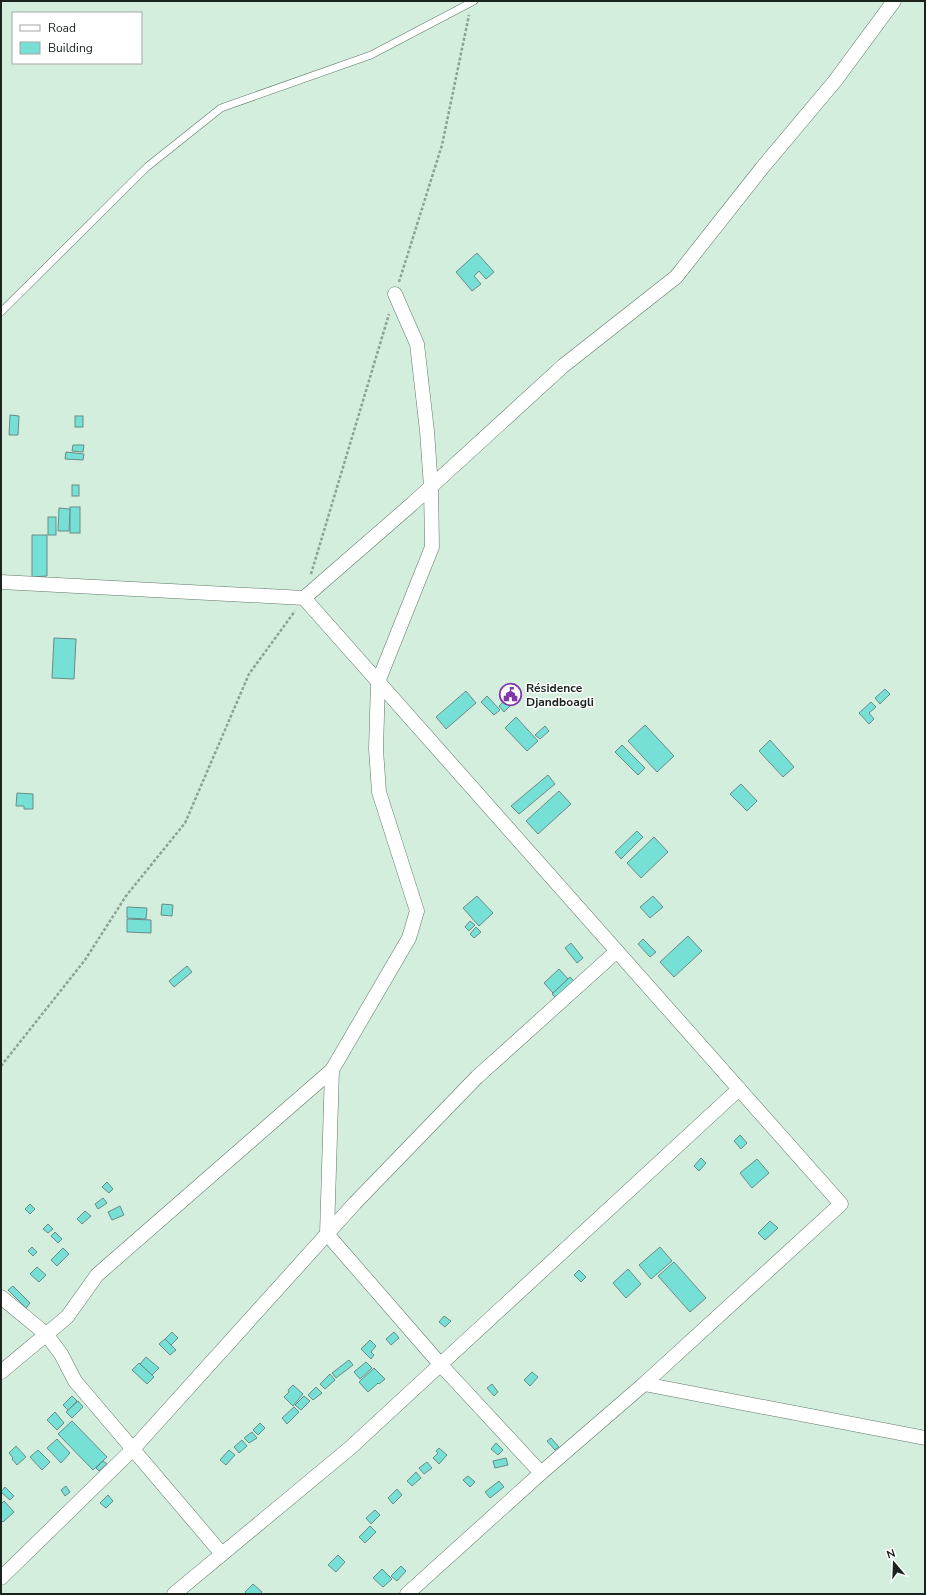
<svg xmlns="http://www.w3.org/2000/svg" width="926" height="1595" font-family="'Nunito Sans',sans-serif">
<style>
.building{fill:#77e0d6;stroke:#698b87}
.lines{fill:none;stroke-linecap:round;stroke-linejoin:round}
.service-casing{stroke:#5f7868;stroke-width:8}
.minor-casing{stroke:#5f7868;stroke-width:15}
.path{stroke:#8ea294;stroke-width:2.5;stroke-dasharray:3 2;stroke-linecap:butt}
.service{stroke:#fff;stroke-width:7}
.minor{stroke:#fff;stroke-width:14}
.labels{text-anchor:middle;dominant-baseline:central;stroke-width:3;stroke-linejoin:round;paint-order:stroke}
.poi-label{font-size:12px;font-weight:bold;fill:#1a241d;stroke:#fff;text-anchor:start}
</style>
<rect width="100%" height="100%" fill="#d3eedc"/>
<g class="building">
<path d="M477 253 494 272 486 279 479 271 474 276 481 284 472 291 456 272Z"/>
<path d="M10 415 19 416 18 435H9Z"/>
<rect x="75" y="416" width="8" height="11"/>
<path d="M73 445H84L83 452 72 451Z"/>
<path d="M66 452 84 454 83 460 65 459Z"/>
<rect x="72" y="485" width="7" height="11"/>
<rect x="70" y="507" width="10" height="26"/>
<path d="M59 508 70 509 69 531H58Z"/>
<rect x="48" y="517" width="8" height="18"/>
<path d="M32 535H47V576L32 577Z"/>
<path d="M54 638 76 639 74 679 52 678Z"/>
<path d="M885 689 890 694 880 704 875 698Z"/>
<path d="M466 691 476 703 446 729 436 717Z"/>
<path d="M487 696 500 710 494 715 481 702Z"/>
<path d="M505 700 510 706 504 712 499 706Z"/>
<path d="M871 702 876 707 869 713 874 719 869 724 859 713Z"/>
<path d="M516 717 538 741 527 751 505 728Z"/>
<path d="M645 725 674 756 657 772 628 741Z"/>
<path d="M545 726 549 731 540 739 535 735Z"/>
<path d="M770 740 794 767 783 777 759 751Z"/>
<path d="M622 745 645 768 638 775 615 752Z"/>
<path d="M548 775 555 784 519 814 511 806Z"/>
<path d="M741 784 757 801 747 811 730 794Z"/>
<path d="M559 791 571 804 538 834 526 821Z"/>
<path d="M17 793 33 794V809H24V806H16Z"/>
<path d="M637 831 643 837 621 859 615 852Z"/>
<path d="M654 837 668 852 641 878 627 863Z"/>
<path d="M477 896 493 913 479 926 463 908Z"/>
<path d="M653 896 663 907 650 918 640 907Z"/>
<path d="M162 904 173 905 172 916 161 915Z"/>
<path d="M127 907 147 908 146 919 127 918Z"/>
<path d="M127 919 151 920V933L127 932Z"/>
<path d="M470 921 475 925 469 931 465 927Z"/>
<path d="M476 927 481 932 474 938 470 934Z"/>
<path d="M688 936 702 951 674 977 660 962Z"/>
<path d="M643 939 656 952 650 957 638 944Z"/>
<path d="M571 943 583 958 577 963 565 948Z"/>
<path d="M187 966 192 972 174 987 169 981Z"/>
<path d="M559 969 568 979 553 993 544 983Z"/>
<path d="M570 977 577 984 559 1001 552 994Z"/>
<path d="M740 1135 747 1143 741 1149 734 1141Z"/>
<path d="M701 1158 706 1163 699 1171 694 1166Z"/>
<path d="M757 1159 769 1173 752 1188 740 1173Z"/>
<path d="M107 1182 113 1189 109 1193 102 1187Z"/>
<path d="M103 1198 107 1203 98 1209 95 1204Z"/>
<path d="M30 1204 35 1209 30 1214 25 1209Z"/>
<path d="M120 1206 124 1215 112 1220 108 1212Z"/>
<path d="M85 1211 91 1216 82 1224 77 1219Z"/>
<path d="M770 1221 778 1228 765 1240 758 1233Z"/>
<path d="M48 1224 53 1229 48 1233 43 1229Z"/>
<path d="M55 1232 62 1239 58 1243 51 1236Z"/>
<path d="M32 1247 37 1252 33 1256 28 1251Z"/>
<path d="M660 1247 672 1261 651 1279 639 1265Z"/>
<path d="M63 1248 69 1254 57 1266 51 1260Z"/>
<path d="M674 1262 706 1298 690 1312 658 1276Z"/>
<path d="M37 1267 46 1275 39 1282 30 1274Z"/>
<path d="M628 1269 641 1284 626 1298 613 1283Z"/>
<path d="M579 1270 586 1277 581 1282 574 1275Z"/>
<path d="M13 1286 30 1303 26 1308 8 1290Z"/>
<path d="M444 1316 451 1321 445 1327 439 1322Z"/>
<path d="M172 1332 178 1338 171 1345 165 1339Z"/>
<path d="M394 1332 399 1338 391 1345 386 1339Z"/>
<path d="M165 1339 176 1350 170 1355 159 1344Z"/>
<path d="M370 1340 376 1346 371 1352 374 1355 371 1359 361 1349Z"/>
<path d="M146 1357 159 1368 152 1375 140 1364Z"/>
<path d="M349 1360 353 1365 336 1378 332 1373Z"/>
<path d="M366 1362 372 1368 360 1379 354 1372Z"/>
<path d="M139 1363 154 1377 147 1384 132 1370Z"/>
<path d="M374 1368 385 1379 379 1384 378 1383 368 1392 359 1382Z"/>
<path d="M532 1372 538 1377 530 1386 524 1380Z"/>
<path d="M330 1374 335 1380 325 1389 320 1384Z"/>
<path d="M492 1384 498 1392 494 1396 487 1388Z"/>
<path d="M293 1385 303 1394 293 1406 284 1397 289 1392 288 1390Z"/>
<path d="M316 1387 322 1393 313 1400 308 1395Z"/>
<path d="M72 1396 77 1401 68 1410 63 1405Z"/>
<path d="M304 1396 310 1401 301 1410 295 1405Z"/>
<path d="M78 1401 83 1407 72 1418 66 1412Z"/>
<path d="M294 1407 299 1412 287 1424 282 1418Z"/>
<path d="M55 1412 64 1423 57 1430 47 1420Z"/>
<path d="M72 1421 107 1457 93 1470 58 1434Z"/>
<path d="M260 1423 265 1428 258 1435 253 1430Z"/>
<path d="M252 1432 257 1438 249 1443 244 1438Z"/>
<path d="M551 1438 559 1447 555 1450 547 1441Z"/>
<path d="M57 1439 70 1453 61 1463 47 1448Z"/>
<path d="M242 1440 247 1446 239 1453 234 1447Z"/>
<path d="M496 1443 503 1450 498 1455 491 1449Z"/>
<path d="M16 1446 26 1457 17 1465 12 1459 13 1458 9 1453Z"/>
<path d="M439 1448 447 1455 439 1464 433 1458 438 1453 436 1451Z"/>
<path d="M38 1450 50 1462 42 1470 30 1457Z"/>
<path d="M229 1450 235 1455 226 1465 220 1460Z"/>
<path d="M506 1458 508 1465 495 1468 493 1461Z"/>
<path d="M103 1461 107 1464 99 1471 96 1468Z"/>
<path d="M427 1462 432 1468 424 1474 419 1468Z"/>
<path d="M416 1472 421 1478 412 1486 407 1481Z"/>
<path d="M468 1476 475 1482 470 1487 463 1480Z"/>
<path d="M499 1481 504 1487 490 1498 485 1492Z"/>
<path d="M66 1486 70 1492 65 1496 61 1490Z"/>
<path d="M5 1487 14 1496 10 1500 1 1492Z"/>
<path d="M397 1489 402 1495 393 1504 388 1498Z"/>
<path d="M108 1495 113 1501 106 1508 100 1503Z"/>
<path d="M4 1501 14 1512 3 1522 1 1520V1504Z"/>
<path d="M375 1510 380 1515 371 1524 366 1518Z"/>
<path d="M370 1526 376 1532 365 1543 359 1537Z"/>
<path d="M338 1555 345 1562 336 1572 328 1565Z"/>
<path d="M401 1566 406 1571 397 1581 391 1576Z"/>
<path d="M382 1569 392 1579 383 1587 373 1578Z"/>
<path d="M253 1584 262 1592 260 1594H247L245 1592Z"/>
</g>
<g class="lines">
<defs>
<path id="service" d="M1 312 147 167 221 108 371 55 474 1"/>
<g id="minor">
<path d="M395 294 417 344 427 431 431 487 432 547 378 682 376 749 379 792 417 911 409 938 332 1070 327 1234 440 1364 541 1473"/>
<path d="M1 582 304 598 412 504 563 366 676 277 762 168 835 81 894 1"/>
<path d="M304 598 841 1204 644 1384 541 1473 407 1594"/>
<path d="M1 1297 46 1334 61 1354 75 1381 222 1554"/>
<path d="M1 1372 67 1317 97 1275 332 1070"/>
<path d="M644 1384 925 1438"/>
<path d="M1 1578 133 1449 355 1203 477 1077 617 951"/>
<path d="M174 1594 350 1448 739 1089"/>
</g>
</defs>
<use href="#service" class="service-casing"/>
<use href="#minor" class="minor-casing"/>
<g class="path">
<path d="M399 282 442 145 469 15"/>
<path d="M311 574 389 314"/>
<path d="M1 1066 85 960 126 896 185 823 249 674 295 611"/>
</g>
<use href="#service" class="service"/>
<use href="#minor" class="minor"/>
</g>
<defs>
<symbol id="civic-ring" viewBox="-11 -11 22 22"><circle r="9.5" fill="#fff" stroke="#8238aa" stroke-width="1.5"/><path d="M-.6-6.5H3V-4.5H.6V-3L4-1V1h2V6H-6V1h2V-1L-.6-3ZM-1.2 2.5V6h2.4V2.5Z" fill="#8238aa"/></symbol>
</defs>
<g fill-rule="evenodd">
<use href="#civic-ring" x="498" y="682" width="25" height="25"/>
</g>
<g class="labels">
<g class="poi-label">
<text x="526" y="688">Résidence<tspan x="526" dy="14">Djandboagli</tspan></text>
</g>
</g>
<rect width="926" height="1595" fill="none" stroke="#1a241d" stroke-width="4"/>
<rect x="12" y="12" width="130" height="52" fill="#ffffff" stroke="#a3a7a5"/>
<rect x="20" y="25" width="20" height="6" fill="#ffffff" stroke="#a3a7a5"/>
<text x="48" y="32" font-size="12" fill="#1a241d">Road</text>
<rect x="20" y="42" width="20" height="12" fill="#77e0d6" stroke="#a3a7a5"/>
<text x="48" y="52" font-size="12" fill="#1a241d">Building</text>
<g transform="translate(894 1563) rotate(341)" stroke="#ffffff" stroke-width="3" paint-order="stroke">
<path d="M0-3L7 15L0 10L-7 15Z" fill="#1a241d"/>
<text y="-6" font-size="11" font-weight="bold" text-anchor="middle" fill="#1a241d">N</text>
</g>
</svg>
